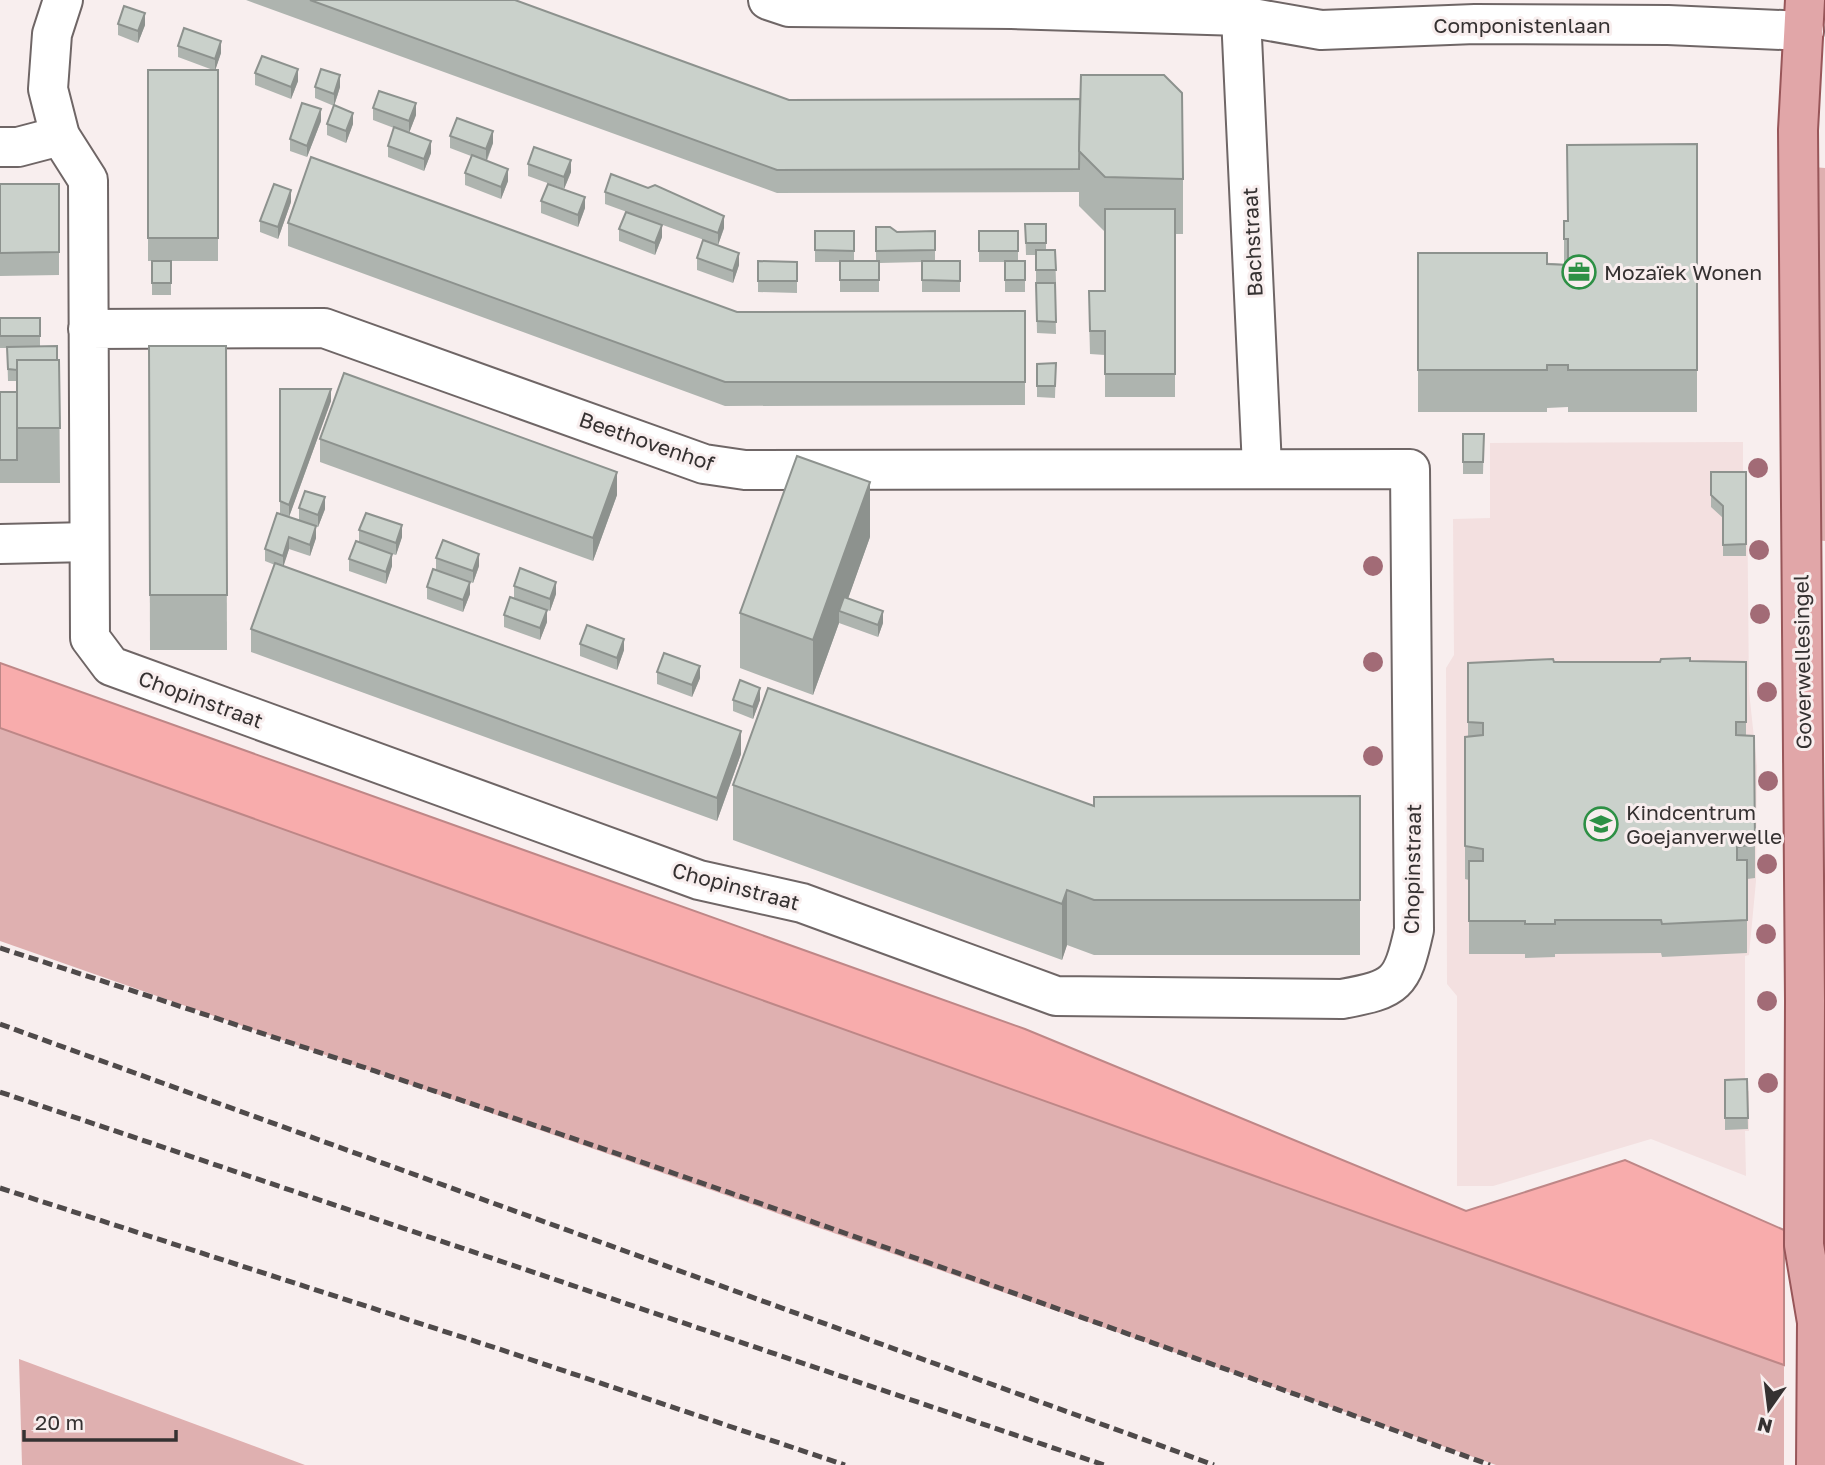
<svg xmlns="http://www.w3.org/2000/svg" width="1825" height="1465" font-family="'Golos Text',sans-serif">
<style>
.built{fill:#f3e0e0}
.green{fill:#dfb0b0}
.water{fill:#f8acac;stroke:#be8787;stroke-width:2}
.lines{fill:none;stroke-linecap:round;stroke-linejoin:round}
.minor-casing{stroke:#6f6666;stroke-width:42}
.major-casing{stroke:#985659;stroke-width:42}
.minor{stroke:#fff;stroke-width:38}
.major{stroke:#e1a6a8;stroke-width:38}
.rail{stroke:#4f4a4a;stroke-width:5;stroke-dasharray:10 5;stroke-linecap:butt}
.tree{fill:#a26b76}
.wall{fill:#aeb4af}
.shaded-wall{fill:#8d928e}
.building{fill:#cad1cb;stroke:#8d928e;stroke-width:2}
.labels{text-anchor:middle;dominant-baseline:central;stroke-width:6;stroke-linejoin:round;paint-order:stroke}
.street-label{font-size:21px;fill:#353131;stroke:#f8eeee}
.poi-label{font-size:21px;fill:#353131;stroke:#f8eeee;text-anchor:start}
</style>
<rect width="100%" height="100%" fill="#f8eeee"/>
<path class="built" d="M1743 442V482L1747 483 1749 691 1757 766 1756 881 1749 955 1745 956V1090L1749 1091V1131H1745L1746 1176 1651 1139 1493 1186H1457V996L1447 984 1446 668 1454 655 1453 519 1490 518V443Z"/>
<g class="green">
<path d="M1813 167 1825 168V541L1815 540Z"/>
<path d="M0 728 1784 1365V1465H1496L0 941Z"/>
<path d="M19 1359 305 1465H22Z"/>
</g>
<path class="water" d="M0 663 1025 1029 1466 1211 1625 1160 1784 1230V1365L0 728Z"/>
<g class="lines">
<defs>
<g id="minor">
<path d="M63 0 52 34 48 89 60 136 88 180 90 638 111 666 699 880 802 903 1056 996 1342 999C1397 989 1402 984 1414 930L1410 469 745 470 704 464 324 328 88 329"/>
<path d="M768 0 789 7 1011 9 1241 16 1321 30 1475 24 1668 25 1804 31"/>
<path d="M1241 16 1262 467"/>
<path d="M0 147H18L60 136"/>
<path d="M0 544 89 542"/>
</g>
<path id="major" d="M1805 0 1798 130 1805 1001 1804 1245 1817 1322 1816 1465"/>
</defs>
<use href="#minor" class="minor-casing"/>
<use href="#major" class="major-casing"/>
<use href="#minor" class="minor"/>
<use href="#major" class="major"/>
<g class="rail">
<path d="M0 948C501 1108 996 1285 1490 1465"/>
<path d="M0 1024 1214 1465"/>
<path d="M0 1092 1104 1465"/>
<path d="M0 1188 496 1348 845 1465"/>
</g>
</g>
<g class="tree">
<circle cx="1758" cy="468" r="10"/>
<circle cx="1759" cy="550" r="10"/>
<circle cx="1373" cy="566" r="10"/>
<circle cx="1760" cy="614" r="10"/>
<circle cx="1373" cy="662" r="10"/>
<circle cx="1767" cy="692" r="10"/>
<circle cx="1373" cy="756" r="10"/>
<circle cx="1768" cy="781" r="10"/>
<circle cx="1767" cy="864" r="10"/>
<circle cx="1766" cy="934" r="10"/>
<circle cx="1767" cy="1001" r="10"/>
<circle cx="1768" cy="1083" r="10"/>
</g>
<g class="wall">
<path d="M246 0H515L789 100 1080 99 1183 179V234H1175V397H1105V355L1090 354 1089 314 1105 291V232L1079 206V192L777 193Z"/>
<path d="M118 24 145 25 138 43 118 35Z"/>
<path d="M178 46 221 53 215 70H218V261H171V295H152V261H148V70H213L178 57Z"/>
<path d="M255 73 298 81 291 99 255 85Z"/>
<path d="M315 87H340L334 106 315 98Z"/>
<path d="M373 108 416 115 409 133 431 153 424 171 388 157V146L394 128 373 120Z"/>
<path d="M321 121 307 157 290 151V139Z"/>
<path d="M327 124H353L346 143 327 135Z"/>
<path d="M450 136 493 143 487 161 508 181 501 199 465 185V173L471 156 450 148Z"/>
<path d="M1697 144V412H1568V407L1547 408V412H1418V253L1564 264V221H1567Z"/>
<path d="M528 164 571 172 564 189 528 176Z"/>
<path d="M0 184H59V275L0 276Z"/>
<path d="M648 188 724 228 718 245 605 204V192Z"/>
<path d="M541 201 585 208 578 227 541 213Z"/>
<path d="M291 202 278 239 260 232V221Z"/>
<path d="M288 223 737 312 1025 311V405L725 406 288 246Z"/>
<path d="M1025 224H1046V250H1055L1056 282H1036V255H1026Z"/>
<path d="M876 227 897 232 935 231V261H960V292H922V262L879 263V292H840V262H815V231H854V261H876Z"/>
<path d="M619 229 662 237 655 255 619 241Z"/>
<path d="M979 231H1018V261H1025V292H1005V262H979Z"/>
<path d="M697 258 739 265 733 283 697 270Z"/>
<path d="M758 261 797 262V293L758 292Z"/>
<path d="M1036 283H1055L1056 334 1037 333Z"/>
<path d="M0 318H40V346L57 360H59L60 483H0V392H17V381H8L7 348H0Z"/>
<path d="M149 346H226L227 650H150Z"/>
<path d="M1056 363 1055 398 1037 397V364Z"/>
<path d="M280 389 331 401 289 517 280 513Z"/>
<path d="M1463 434H1484L1483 474H1463Z"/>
<path d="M320 439 617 495 593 561 320 462Z"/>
<path d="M1711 472H1746V556H1723V518L1711 507Z"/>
<path d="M299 508 325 509 318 527H316V538L310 556 289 549 283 566 741 754 717 821 251 652V629L275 565 265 561V549L299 520Z"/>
<path d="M359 530 402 537 396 555 392 554V566L386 584 349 571V559L383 551 359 542Z"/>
<path d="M870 537 848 598 883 623 878 637 839 623 813 695 740 668V613Z"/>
<path d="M436 558 479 566 473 583 470 582V594L463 612 427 599V587L460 578 436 570Z"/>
<path d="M514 586 556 594 550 611 547 610V622L540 640 504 627V615L537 606 514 598Z"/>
<path d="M580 644 624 650 617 670 580 656Z"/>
<path d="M1660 662H1746V736L1755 844V878L1747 879V953L1662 957 1661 953 1555 954V957L1525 958V954H1469V880L1465 879V737H1468V663Z"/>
<path d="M657 672 700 678 692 697 657 684Z"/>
<path d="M733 700H760L753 719 733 711Z"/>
<path d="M733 785 1094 806 1360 796V955H1094L1067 945 1062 960 733 840Z"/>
<path d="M1747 1079 1748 1129 1725 1130V1080Z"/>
</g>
<g class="shaded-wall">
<path d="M145 13V25L138 43V31Z"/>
<path d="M221 41V53L215 71V59Z"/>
<path d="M298 69V81L291 99V87Z"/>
<path d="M340 75V87L334 106V94Z"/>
<path d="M416 103V115L409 133V121Z"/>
<path d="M321 109V121L307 157V146Z"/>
<path d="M353 113V124L346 143V131Z"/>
<path d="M493 131V143L486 161V149Z"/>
<path d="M431 141V153L424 171V159Z"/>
<path d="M571 160V172L564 189V177Z"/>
<path d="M508 169V181L501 199V187Z"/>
<path d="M291 190V202L278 239V227Z"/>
<path d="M585 197V208L578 227V215Z"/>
<path d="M724 216V228L718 245V233Z"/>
<path d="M662 225V237L655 255V243Z"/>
<path d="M739 253V265L733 283V271Z"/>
<path d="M331 389V401L289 517V505Z"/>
<path d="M617 472V495L593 561V538Z"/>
<path d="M870 482V537L843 613 839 611V623L813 695V640Z"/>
<path d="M325 497V509L318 527V515Z"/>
<path d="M402 525V537L396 555V543Z"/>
<path d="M316 526V538L310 556V545Z"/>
<path d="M289 537V549L283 568V556Z"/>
<path d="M392 554V566L386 584V572Z"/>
<path d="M479 554V566L473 583V571Z"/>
<path d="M470 582V594L463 612V600Z"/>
<path d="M556 582V594L550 611V599Z"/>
<path d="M547 610V622L540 640V628Z"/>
<path d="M883 611V623L878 637V625Z"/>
<path d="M624 639V650L617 670V658Z"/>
<path d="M700 666V678L692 697V685Z"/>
<path d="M760 688V700L753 719V707Z"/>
<path d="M741 731V754L717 821V798Z"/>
<path d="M1067 890V945L1062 960V904Z"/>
</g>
<g class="building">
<path d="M310 0H515L789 100 1080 99 1079 169 777 170Z"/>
<path d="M124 6 145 13 138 31 118 24Z"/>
<path d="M184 28 221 41 215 59 178 46Z"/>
<path d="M262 56 298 69 291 87 255 73Z"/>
<path d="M321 69 340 75 334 94 315 87Z"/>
<rect x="148" y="70" width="70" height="168"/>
<path d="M1081 75H1164L1182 93 1183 179 1105 177 1079 151Z"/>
<path d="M379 91 416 103 409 121 373 108Z"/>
<path d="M302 103 321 109 307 146 290 139Z"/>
<path d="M334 105 353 113 346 131 327 124Z"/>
<path d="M457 118 493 131 486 149 450 136Z"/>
<path d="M394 127 431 141 424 159 388 146Z"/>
<path d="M1697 144V370H1568V365H1547V370H1418V253H1547V264L1568 265V239H1564V221H1568L1567 145Z"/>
<path d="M534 147 571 160 564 177 528 164Z"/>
<path d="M472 155 508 169 501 187 465 173Z"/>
<path d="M311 157 737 312 1025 311V382H725L288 223Z"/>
<path d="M611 174 648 188 655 185 724 216 718 233 605 192Z"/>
<path d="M0 184H59V252L0 253Z"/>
<path d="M274 184 291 190 278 227 260 221Z"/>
<path d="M548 184 585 197 578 215 541 201Z"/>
<path d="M1105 209H1175V374H1105V331H1090L1089 291H1105Z"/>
<path d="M626 212 662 225 655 243 619 229Z"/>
<path d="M1025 224H1046V243H1026Z"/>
<path d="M876 227H890L897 232 935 231V250L876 251Z"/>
<path d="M815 231H854V251L815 250Z"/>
<rect x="979" y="231" width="39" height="20"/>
<path d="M703 240 739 253 733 271 697 258Z"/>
<path d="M1036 250H1055L1056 270H1036Z"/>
<rect x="152" y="261" width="19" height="22"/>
<path d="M758 261 797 262V281H758Z"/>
<rect x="840" y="261" width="39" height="19"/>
<path d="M922 261H960V281L922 280Z"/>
<rect x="1005" y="261" width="20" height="19"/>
<path d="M1036 283H1055L1056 322 1037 321Z"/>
<rect x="0" y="318" width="40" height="18"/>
<path d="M57 346V360H17V370L8 369 7 347Z"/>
<path d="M149 346H226L227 595H150Z"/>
<path d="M17 360H59L60 428H17Z"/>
<path d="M1056 363 1055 386H1037V364Z"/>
<path d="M344 373 617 472 593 538 320 439Z"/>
<path d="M280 389H331L289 505 280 501Z"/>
<rect x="0" y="392" width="17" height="68"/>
<path d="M1463 434H1484L1483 462H1463Z"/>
<path d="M797 456 870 482 813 640 740 613Z"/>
<path d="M1711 472H1746V544L1723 545V506L1711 495Z"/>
<path d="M305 491 325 497 318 515 299 508Z"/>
<path d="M277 513 316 526 310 545 289 537 283 556 265 549Z"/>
<path d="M366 513 402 525 396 543 359 530Z"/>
<path d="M443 540 479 554 473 571 436 558Z"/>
<path d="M356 541 392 554 386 572 349 559Z"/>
<path d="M275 563 741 731 717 798 251 629Z"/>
<path d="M520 568 556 582 550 599 514 586Z"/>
<path d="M433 569 470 582 463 600 427 587Z"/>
<path d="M510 597 547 610 540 628 504 615Z"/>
<path d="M844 597 883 611 878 625 839 611Z"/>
<path d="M587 625 624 639 617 658 580 644Z"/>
<path d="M664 653 700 666 692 685 657 672Z"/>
<path d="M1690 658V661L1746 662V722H1736V735L1754 736 1755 844 1737 847V860H1747V920L1662 924 1661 920H1555V924H1525V921H1469V861H1483V849L1465 846V737L1483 735V723L1468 722V663L1553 659 1554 662H1660L1661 659Z"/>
<path d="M740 680 760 688 753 707 733 700Z"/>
<path d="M768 688 1094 806V797L1360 796V900H1094L1067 890 1062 904 733 785Z"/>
<path d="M1747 1079 1748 1118H1725V1080Z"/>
</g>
<defs>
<symbol id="office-ring" viewBox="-11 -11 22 22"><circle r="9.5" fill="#f8eeee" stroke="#2d9045" stroke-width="1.5"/><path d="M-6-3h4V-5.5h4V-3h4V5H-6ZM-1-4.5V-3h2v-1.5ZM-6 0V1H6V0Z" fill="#2d9045"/></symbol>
<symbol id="school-ring" viewBox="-11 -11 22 22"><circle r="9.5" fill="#f8eeee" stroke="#2d9045" stroke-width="1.5"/><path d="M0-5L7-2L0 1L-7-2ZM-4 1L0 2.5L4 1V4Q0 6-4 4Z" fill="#2d9045"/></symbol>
</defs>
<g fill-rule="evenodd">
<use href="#office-ring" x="1560" y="253" width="38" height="38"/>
<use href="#school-ring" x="1582" y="805" width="38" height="38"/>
</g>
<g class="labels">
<g class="street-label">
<text x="1522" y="25">Componistenlaan</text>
<text transform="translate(1252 242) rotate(-93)">Bachstraat</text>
<text transform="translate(647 441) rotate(19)">Beethovenhof</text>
<text transform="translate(1802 662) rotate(-91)">Goverwellesingel</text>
<text transform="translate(201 699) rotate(20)">Chopinstraat</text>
<text transform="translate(1412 869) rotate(-89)">Chopinstraat</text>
<text transform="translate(736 886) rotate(15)">Chopinstraat</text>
</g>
<g class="poi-label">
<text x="1604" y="272">Mozaïek Wonen</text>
<text x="1626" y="812">Kindcentrum<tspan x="1626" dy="24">Goejanverwelle</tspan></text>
</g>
</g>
<g transform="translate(1769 1409) rotate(194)" stroke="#f8eeee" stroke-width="5" paint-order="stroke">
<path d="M0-5L12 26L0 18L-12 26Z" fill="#353131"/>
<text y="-10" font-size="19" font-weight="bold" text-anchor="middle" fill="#353131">N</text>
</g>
<path d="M24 1430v10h152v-10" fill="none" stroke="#353131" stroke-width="3.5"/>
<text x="35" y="1430" font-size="21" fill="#353131" stroke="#f8eeee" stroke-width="5" paint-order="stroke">20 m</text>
</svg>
